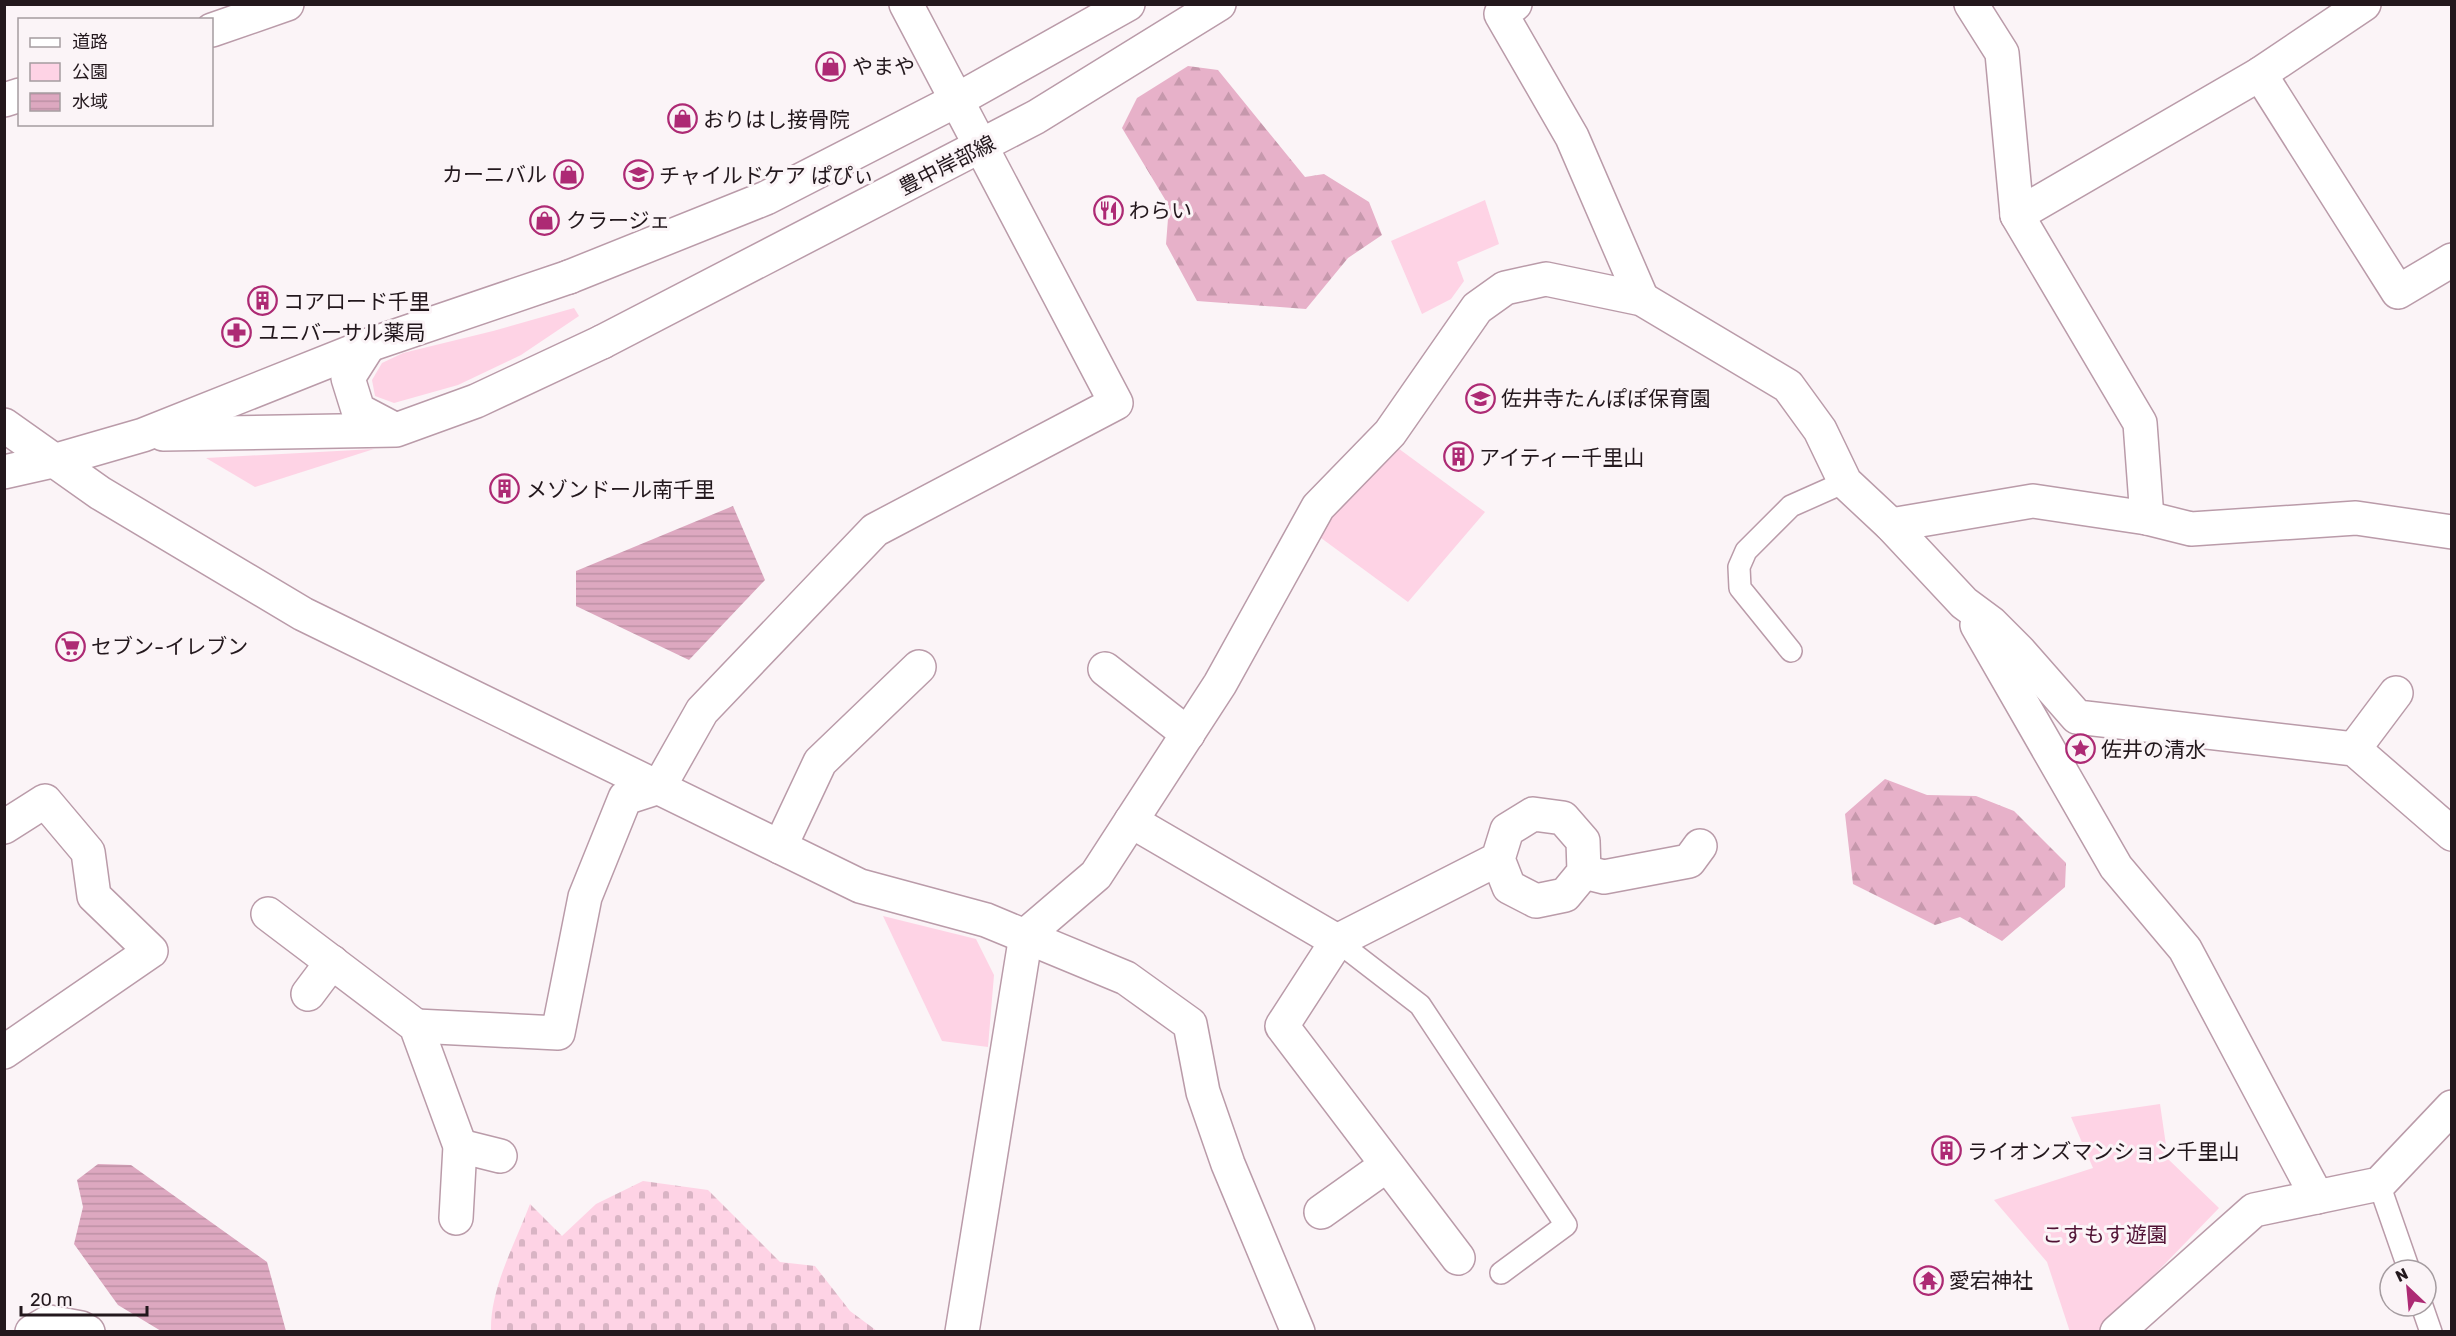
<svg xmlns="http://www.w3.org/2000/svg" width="2456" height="1336" font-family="Rubik,'Noto Sans JP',sans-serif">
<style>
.green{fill:#fed3e5}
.forest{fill:url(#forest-firs)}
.cemetery{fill:url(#cemetery-stones)}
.water{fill:url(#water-rules)}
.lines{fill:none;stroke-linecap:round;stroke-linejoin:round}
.service-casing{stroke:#ba9ba9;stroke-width:24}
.minor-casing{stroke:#ba9ba9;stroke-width:36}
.tertiary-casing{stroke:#ba9ba9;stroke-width:36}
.service{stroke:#fff;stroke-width:21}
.minor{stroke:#fff;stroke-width:33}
.tertiary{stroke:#fff;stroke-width:33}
.labels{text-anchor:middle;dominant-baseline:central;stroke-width:6;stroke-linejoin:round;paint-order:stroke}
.poi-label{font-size:21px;fill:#23181d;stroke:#fbf4f7;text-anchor:start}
.street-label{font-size:21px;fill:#23181d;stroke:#fbf4f7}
.park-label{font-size:21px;fill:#501234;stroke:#fbf4f7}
</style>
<defs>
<pattern id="forest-firs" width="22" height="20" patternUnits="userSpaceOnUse" patternTransform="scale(1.5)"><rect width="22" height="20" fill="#e7b1c9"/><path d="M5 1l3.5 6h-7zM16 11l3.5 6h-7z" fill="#c698ac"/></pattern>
<pattern id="cemetery-stones" width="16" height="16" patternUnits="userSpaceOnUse" patternTransform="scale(1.5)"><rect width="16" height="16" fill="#fed3e5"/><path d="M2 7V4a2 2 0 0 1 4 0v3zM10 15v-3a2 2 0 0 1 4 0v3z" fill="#d9b4c4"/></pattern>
<pattern id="water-rules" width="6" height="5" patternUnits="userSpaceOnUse" patternTransform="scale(1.5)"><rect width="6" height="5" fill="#dda8c0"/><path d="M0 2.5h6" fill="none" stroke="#bd90a5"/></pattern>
</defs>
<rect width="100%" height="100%" fill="#fbf4f7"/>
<g class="green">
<path d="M1485 200 1499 244 1457 262 1464 281 1451 299 1422 314 1391 241Z"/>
<path d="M574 308 579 316 521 355 458 385 394 403 375 396 372 380 382 363 403 353 493 331Z"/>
<path d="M1391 443 1485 512 1408 602 1317 535Z"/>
<path d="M374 449 255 487 206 458Z"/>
<path d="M883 916 976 939 994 975 988 1047 942 1041Z"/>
<path d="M2160 1104 2168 1159 2219 1208 2100 1331 2070 1332 2047 1262 1994 1200 2093 1168 2071 1117Z"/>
</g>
<g class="forest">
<path d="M1188 66 1218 70 1305 177 1324 174 1369 202 1382 235 1348 258 1306 309 1197 301 1166 244 1169 206 1122 128 1137 98Z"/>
<path d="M1885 779 1927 795 1976 796 2014 811 2066 863 2065 887 2002 941 1960 917 1935 925 1853 884 1845 814Z"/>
</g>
<path class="cemetery" d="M643 1181 708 1190 780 1262 815 1266 850 1311 877 1331H491C490 1288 515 1244 530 1204L562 1236 596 1204Z"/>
<g class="water">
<path d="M733 506 765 580 689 660 576 606V571Z"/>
<path d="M98 1164 131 1165 267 1262 286 1331H161L118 1305 74 1244 83 1207 77 1180Z"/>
</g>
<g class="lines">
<defs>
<g id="service">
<path d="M1791 651 1740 588 1739 567 1746 551 1791 506 1845 482"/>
<path d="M1337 941 1420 1005 1566 1225 1501 1273"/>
<path d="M2379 1184 2409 1270"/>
<path d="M2422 1306 2431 1332"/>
</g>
<g id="minor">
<path d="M1515 4 1501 14 1572 137 1642 299"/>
<path d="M1971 4 2002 53 2017 215 2140 423 2147 518"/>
<path d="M212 30 287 4"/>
<path d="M2260 74 2398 292 2452 260"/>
<path d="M4 100 20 95"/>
<path d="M2017 215 2260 74 2364 4"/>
<path d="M369 345 348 378 358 410 394 429"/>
<path d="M4 425 100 493 303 614 860 886 986 920 1126 978 1190 1024 1203 1092 1228 1164 1298 1332"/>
<path d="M163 434 396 430 476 401 602 342"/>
<path d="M4 472 53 461 143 435 369 345 569 277"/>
<path d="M1891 525 2033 501 2147 518 2191 529 2356 518 2452 532"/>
<path d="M1977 625 2116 867 2185 949 2317 1197"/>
<path d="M1105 669 1188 734"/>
<path d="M2354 749 2396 693"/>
<path d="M1131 821 1337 941"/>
<path d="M4 827 45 801 88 852 94 896 151 951 4 1052"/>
<path d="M780 847 820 762 919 667"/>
<path d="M1584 872 1604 877 1689 861 1700 846"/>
<path d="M268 914 416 1026 460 1146 456 1218"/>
<path d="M308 994 332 962"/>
<path d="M416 1026 558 1033 585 897 625 798 659 787 702 711 875 530 1116 403 906 4"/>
<path d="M460 1146 500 1156"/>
<path d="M1321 1212 1387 1165"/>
<path d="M1458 1258 1282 1026 1337 941 1498 859 1507 830 1533 814 1563 818 1583 841 1584 872 1565 895 1536 901 1509 887 1498 859"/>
<path d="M32 1332 49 1322 81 1328 88 1332"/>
<path d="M962 1332 1026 935 1096 875 1220 684 1318 507 1390 433 1477 308 1505 288 1546 279 1642 299 1788 386 1820 430 1845 482 1891 525 1964 603 1991 623 2019 651 2077 717 2354 749 2452 834"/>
<path d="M2117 1332 2254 1210 2379 1184 2452 1107"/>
</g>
<g id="tertiary">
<path d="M569 277 766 198 957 100 1128 4"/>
<path d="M602 342 1036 117 1219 4"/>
</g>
</defs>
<use href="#service" class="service-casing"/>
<use href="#minor" class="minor-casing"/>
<use href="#tertiary" class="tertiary-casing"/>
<use href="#service" class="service"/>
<use href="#minor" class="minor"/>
<use href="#tertiary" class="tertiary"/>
</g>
<defs>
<symbol id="shop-ring" viewBox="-11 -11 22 22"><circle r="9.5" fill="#fbf4f7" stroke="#ad2a74" stroke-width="1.5"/><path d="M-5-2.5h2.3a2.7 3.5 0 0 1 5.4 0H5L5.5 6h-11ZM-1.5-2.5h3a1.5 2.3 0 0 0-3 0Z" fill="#ad2a74"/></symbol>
<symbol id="school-ring" viewBox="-11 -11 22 22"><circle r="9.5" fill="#fbf4f7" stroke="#ad2a74" stroke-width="1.5"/><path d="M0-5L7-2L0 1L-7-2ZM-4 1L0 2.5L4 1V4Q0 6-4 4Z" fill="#ad2a74"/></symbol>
<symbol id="restaurant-ring" viewBox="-11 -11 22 22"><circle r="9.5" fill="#fbf4f7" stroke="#ad2a74" stroke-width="1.5"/><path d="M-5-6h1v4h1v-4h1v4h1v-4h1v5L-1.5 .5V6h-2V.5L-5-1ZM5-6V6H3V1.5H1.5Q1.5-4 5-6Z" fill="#ad2a74"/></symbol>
<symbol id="building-ring" viewBox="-11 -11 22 22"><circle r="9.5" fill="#fbf4f7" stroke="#ad2a74" stroke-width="1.5"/><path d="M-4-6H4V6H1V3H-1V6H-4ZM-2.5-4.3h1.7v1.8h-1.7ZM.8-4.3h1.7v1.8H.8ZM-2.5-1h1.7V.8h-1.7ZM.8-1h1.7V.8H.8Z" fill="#ad2a74"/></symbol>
<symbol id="pharmacy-ring" viewBox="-11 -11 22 22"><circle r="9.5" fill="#fbf4f7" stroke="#ad2a74" stroke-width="1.5"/><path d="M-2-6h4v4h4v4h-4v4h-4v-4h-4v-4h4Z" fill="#ad2a74"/></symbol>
<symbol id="supermarket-ring" viewBox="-11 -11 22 22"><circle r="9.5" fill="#fbf4f7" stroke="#ad2a74" stroke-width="1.5"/><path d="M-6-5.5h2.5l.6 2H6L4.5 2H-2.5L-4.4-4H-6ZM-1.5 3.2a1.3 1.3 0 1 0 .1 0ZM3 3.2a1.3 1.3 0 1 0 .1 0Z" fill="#ad2a74"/></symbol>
<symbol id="sight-ring" viewBox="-11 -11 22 22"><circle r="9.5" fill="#fbf4f7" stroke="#ad2a74" stroke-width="1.5"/><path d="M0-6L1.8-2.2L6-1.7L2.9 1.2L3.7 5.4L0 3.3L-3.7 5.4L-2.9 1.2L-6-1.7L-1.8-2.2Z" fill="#ad2a74"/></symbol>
<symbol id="temple-ring" viewBox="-11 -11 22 22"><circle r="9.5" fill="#fbf4f7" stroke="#ad2a74" stroke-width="1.5"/><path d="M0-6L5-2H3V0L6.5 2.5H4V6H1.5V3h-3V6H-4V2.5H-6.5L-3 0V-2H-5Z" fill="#ad2a74"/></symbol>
</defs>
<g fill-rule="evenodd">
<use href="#shop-ring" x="814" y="50" width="33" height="33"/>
<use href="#shop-ring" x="666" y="102" width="33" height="33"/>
<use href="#shop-ring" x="552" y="158" width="33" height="33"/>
<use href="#school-ring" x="622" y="158" width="33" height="33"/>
<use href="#restaurant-ring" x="1092" y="194" width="33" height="33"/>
<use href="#shop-ring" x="528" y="204" width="33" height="33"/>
<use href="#building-ring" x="246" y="284" width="33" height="33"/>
<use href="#pharmacy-ring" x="220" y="316" width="33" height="33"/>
<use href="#school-ring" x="1464" y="382" width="33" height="33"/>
<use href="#building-ring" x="1442" y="440" width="33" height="33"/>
<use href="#building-ring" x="488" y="472" width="33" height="33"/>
<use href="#supermarket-ring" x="54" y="630" width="33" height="33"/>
<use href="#sight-ring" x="2064" y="732" width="33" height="33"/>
<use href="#building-ring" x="1930" y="1134" width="33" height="33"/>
<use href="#temple-ring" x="1912" y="1264" width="33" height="33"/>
</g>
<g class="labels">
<g class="poi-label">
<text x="852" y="66">やまや</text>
<text x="703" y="119">おりはし接骨院</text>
<text x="547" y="174" text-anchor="end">カーニバル</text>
<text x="659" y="175">チャイルドケア ぱぴぃ</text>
<text x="1129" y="210">わらい</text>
<text x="566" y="220">クラージェ</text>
<text x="283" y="301">コアロード千里</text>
<text x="258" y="332">ユニバーサル薬局</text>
<text x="1501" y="398">佐井寺たんぽぽ保育園</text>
<text x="1479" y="457">アイティー千里山</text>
<text x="526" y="489">メゾンドール南千里</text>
<text x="91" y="646">セブン-イレブン</text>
<text x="2101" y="749">佐井の清水</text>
<text x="1967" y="1151">ライオンズマンション千里山</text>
<text x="1949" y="1280">愛宕神社</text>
</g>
<g class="street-label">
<text transform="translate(947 165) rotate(-27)">豊中岸部線</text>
</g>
<g class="park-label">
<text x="2105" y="1234">こすもす遊園</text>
</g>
</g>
<rect width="2456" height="1336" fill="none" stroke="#23181d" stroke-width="12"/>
<rect x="18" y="18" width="195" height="108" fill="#fbf4f7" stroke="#a59ca0" stroke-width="1.5"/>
<rect x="30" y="38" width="30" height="9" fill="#ffffff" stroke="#a59ca0" stroke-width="1.5"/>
<text x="72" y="48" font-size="18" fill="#23181d">道路</text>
<rect x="30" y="63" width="30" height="18" fill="#fed3e5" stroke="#a59ca0" stroke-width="1.5"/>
<text x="72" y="78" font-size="18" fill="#23181d">公園</text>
<rect x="30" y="93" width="30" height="18" fill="url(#water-rules)" stroke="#a59ca0" stroke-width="1.5"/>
<text x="72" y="108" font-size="18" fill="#23181d">水域</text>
<g transform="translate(2408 1288) rotate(334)"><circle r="28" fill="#fbf4f7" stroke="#a59ca0" stroke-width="1.5"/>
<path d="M0-4.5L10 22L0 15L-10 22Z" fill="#ad2a74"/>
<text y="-9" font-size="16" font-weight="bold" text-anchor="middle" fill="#23181d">N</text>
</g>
<path d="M21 1306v9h126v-9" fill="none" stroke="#23181d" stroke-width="3"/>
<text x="30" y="1306" font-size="18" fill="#23181d" stroke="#fbf4f7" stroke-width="4.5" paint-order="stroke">20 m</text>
</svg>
